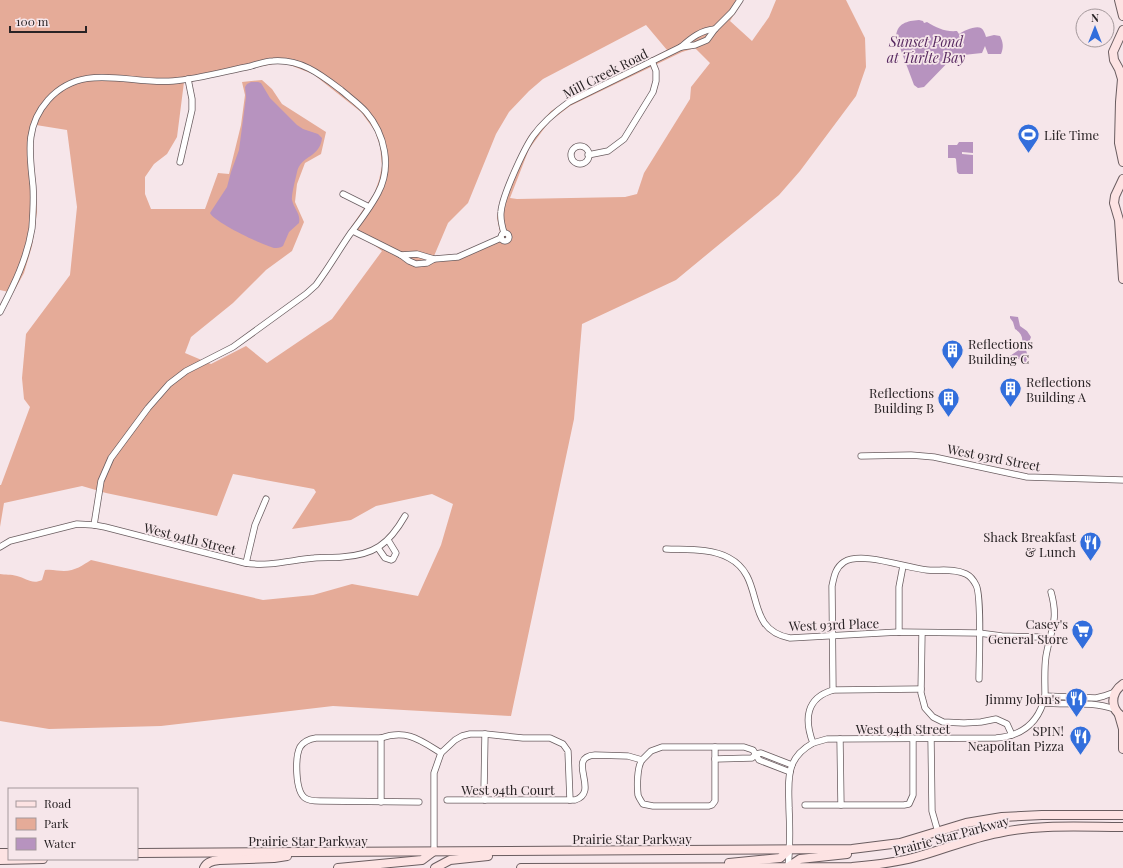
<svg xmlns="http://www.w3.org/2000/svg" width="1123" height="868" font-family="'Playfair Display',serif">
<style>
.green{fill:#e5ab98;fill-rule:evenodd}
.water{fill:#b793bf}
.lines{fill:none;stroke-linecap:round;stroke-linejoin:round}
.minor-casing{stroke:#6a5d60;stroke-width:7}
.secondary-casing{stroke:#6a5d60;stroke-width:10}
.minor{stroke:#fff;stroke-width:5.5}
.secondary{stroke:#fde3e3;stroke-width:8}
.labels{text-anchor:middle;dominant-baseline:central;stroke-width:3.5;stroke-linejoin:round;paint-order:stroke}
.street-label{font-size:13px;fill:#292325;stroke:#f6e6ea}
.poi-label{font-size:13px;fill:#292325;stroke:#f6e6ea;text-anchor:end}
.water-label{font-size:14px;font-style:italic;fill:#582a61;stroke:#f6e6ea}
</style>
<rect width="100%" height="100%" fill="#f6e6ea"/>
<path class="green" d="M0 0H743L730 21 752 41 769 17 776 0H846L865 38 866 67 856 96 800 171 779 195 676 280 582 324 574 419 511 716 333 706 161 726 49 729 0 721V574C5 575 11 574 17 576 26 578 32 585 42 580L45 570C52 569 58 571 64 571 75 571 83 565 91 560L263 600 313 595 352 584 418 596 441 545 453 504 432 494 376 506 351 520 292 529 316 492 314 489 233 474 217 516 106 493 82 486 4 503 0 527V485H1L30 407 24 399 22 378 26 334 70 275 77 207 67 130 36 125 32 145 37 212 32 246 24 273 13 293 0 290ZM646 25 667 50 564 103 551 111 529 136 526 141 501 199 497 218 500 232 498 237 457 254 434 256 448 223 468 203 496 134 509 112 529 91 543 79ZM695 48 710 63 691 87 690 99 644 173 637 194 625 197 517 199 510 198 529 149 549 122 570 106 682 52ZM273 64H287L313 74 361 112 375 131 380 146 382 166 379 180 374 194 351 227 382 251 332 319 267 363 246 346 211 364 185 353 191 337 233 303 266 270 292 251 304 222 295 202 297 184 305 163 321 154 326 132 282 104 272 89 262 80 242 82 245 95 241 125 229 174 218 173 205 209H151L145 194V177L154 164 167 154 177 137 184 82Z"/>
<g class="water">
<path d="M919 20 923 21 924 23 927 22C937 28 945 32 957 31L959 34C963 31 976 25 981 28 984 30 985 34 986 37L994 35 1000 36C1003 42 1004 47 1001 54H988L985 46 982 53 954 56 924 87 918 88 914 85 896 37C897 23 907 21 919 20Z"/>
<path d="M251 82H258L261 83 270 98 297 125 303 129 318 134 322 138C320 158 301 155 297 172 296 177 291 196 292 200 294 209 301 214 299 223L289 232 283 246C280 248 277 248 274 248 262 245 214 222 210 213L227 187 231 172 239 150 246 97 245 87 247 84Z"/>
<path d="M959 142H973V153L962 152V154L973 155V174H959L957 172 956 159 955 158H948V145H957Z"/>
<path d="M1010 316 1018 317 1020 326 1027 331 1031 337 1026 350 1030 364 1028 365 1019 359H1010L1007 358 1020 349C1024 340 1023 334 1015 329L1013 322 1010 318Z"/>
</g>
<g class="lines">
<defs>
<g id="minor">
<path d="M681 47 695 45 707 40 715 29 732 12 740 0"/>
<circle cx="580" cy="155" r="9"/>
<path d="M588 155 608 151 624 139 653 92 656 81V71L652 61"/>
<path d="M180 162 192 110V99L188 79"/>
<path d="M343 194 369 207"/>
<path d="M353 231 401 255 409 261 416 264 427 263 434 259 458 257 501 238"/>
<circle cx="505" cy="237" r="4"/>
<path d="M504 233C502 226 500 219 501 212 502 196 524 149 533 136 543 122 555 112 569 102L681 47C691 38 701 30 715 29"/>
<path d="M401 255 417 254 434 259"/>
<path d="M0 312C14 285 27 259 32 228 33 214 34 200 33 186 30 155 24 127 48 100 83 61 129 85 173 81 198 79 226 71 251 66 258 64 266 61 273 61 301 59 320 74 341 90 349 97 359 104 366 112 385 134 392 167 378 193 370 208 360 221 350 234 341 247 332 262 323 275L316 285 306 294 233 347 186 371 169 384 148 408 111 458 101 481 94 525"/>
<path d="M861 456 911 455 934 457 1027 477 1123 480"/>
<path d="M0 547 10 541 77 524 94 525 105 527 245 563C269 567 291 560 314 558 323 557 333 558 342 557 374 555 389 544 405 516"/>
<path d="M378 548 385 558 391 560 393 559 396 553 388 540"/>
<path d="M666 549C686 550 711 548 729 558 767 578 742 629 790 638L899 632 979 633 1002 636 1039 637 1050 639"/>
<path d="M246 563 255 525 266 499"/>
<path d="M899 632V587L903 566"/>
<path d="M922 633 921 693 925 708 933 717 943 722 964 723 981 722 996 719 1007 724 1012 735"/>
<path d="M833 690 921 689"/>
<path d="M1045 696 1096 698 1104 696 1115 692"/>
<path d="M1043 703C1067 705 1092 701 1114 709"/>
<path d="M485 734 484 791 485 800"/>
<path d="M931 738 932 811 938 832"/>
<path d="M840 739 841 805"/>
<path d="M813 743 827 739 996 738C1022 736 1039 723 1045 696 1045 683 1044 669 1046 656 1051 628 1059 621 1051 592"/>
<path d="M715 759 752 758 756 754 761 753 792 765"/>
<path d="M642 760C637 767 637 786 638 795 639 798 641 801 643 804L653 806H709L712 805 715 801V747"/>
<path d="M447 800H575C601 792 565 757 595 755L628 756 642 760 651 751 662 747H744L753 750 759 760 790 772"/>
<path d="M381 802V738"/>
<path d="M419 802 320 801C315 801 309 801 305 798 295 791 295 757 300 747 304 741 309 739 316 738H381C407 729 420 740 441 753"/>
<path d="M805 805H904L909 804 913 795V738"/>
<path d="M434 851V773L441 753 455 740 462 736 470 734H485L523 738H550L563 744 568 751 570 800"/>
<path d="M788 867C790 848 790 828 789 808 789 794 787 778 792 765 796 755 804 748 813 743 804 719 806 698 833 690L832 586C834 577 835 568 844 562 862 551 906 568 927 570 940 571 954 568 966 574 970 576 974 581 976 585 982 595 979 663 979 679"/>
</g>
<g id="secondary">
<path d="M1119 0 1123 16"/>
<path d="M1123 30 1113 52 1114 60 1119 69 1122 79 1120 102 1119 143 1123 162"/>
<path d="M1123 179 1115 196 1114 203 1119 220 1123 279"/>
<path d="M1123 684C1110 693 1110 709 1123 717"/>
<path d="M1119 715 1123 729V749"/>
<path d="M0 853H9"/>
<path d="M137 853 852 849 900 843 966 823 1002 817 1042 815H1123"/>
<path d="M0 860 43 859"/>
<path d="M729 863 780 858 790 849"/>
<path d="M788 867 800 859 847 854"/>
<path d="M204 868C207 862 212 861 219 860L274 858 287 856"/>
<path d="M338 868 422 860 434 851"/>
<path d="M435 868 450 860 488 856"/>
<path d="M521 868 852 867C874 865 895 863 916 857 943 850 970 838 998 833 1039 824 1081 827 1123 827"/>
</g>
</defs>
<use href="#minor" class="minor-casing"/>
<use href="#secondary" class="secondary-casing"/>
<use href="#minor" class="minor"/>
<use href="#secondary" class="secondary"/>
</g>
<defs>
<symbol id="stadium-pin" viewBox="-11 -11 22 30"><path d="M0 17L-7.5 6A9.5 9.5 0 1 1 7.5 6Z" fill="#326edc" stroke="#f6e6ea"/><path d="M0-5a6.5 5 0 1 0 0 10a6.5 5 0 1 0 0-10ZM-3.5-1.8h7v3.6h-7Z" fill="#fff"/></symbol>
<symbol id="building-pin" viewBox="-11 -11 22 30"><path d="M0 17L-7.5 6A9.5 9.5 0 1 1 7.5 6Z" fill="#326edc" stroke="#f6e6ea"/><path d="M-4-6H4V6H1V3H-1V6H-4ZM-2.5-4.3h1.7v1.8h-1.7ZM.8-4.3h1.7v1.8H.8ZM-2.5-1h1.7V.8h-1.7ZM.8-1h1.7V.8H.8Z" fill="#fff"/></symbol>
<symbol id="restaurant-pin" viewBox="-11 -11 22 30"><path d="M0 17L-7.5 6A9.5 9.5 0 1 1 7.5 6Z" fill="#326edc" stroke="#f6e6ea"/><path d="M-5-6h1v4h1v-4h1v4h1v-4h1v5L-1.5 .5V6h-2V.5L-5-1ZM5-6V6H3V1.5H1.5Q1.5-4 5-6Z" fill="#fff"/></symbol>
<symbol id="supermarket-pin" viewBox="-11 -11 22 30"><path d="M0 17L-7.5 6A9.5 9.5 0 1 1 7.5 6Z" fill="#326edc" stroke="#f6e6ea"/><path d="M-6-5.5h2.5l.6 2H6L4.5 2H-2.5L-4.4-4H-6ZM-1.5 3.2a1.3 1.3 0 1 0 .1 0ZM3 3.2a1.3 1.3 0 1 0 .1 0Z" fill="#fff"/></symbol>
</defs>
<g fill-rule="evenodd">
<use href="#stadium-pin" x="1016" y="122" width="25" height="34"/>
<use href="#building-pin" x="940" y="338" width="25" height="34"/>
<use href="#building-pin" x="998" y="376" width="25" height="34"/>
<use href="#building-pin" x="936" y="386" width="25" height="34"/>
<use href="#restaurant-pin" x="1078" y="530" width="25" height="34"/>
<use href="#supermarket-pin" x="1070" y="618" width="25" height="34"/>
<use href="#restaurant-pin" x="1064" y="686" width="25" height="34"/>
<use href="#restaurant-pin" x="1068" y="724" width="25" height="34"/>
</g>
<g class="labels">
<g class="street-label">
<text transform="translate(605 73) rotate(-27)">Mill Creek Road</text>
<text transform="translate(994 457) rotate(11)">West 93rd Street</text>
<text transform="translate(190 538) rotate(14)">West 94th Street</text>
<text transform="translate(834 624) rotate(-2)">West 93rd Place</text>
<text x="903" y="728">West 94th Street</text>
<text x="508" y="789">West 94th Court</text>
<text transform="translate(951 835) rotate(-15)">Prairie Star Parkway</text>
<text x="632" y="838">Prairie Star Parkway</text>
<text x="308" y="840">Prairie Star Parkway</text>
</g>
<g class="poi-label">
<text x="1044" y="134" text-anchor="start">Life Time</text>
<text x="968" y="343" text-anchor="start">Reflections<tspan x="968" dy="15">Building C</tspan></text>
<text x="1026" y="381" text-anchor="start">Reflections<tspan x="1026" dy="15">Building A</tspan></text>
<text x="934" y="392">Reflections<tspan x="934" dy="15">Building B</tspan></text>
<text x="1076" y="536">Shack Breakfast<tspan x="1076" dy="15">&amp; Lunch</tspan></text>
<text x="1068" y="623">Casey's<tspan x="1068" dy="15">General Store</tspan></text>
<text x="1060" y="698">Jimmy John's</text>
<text x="1064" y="730">SPIN!<tspan x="1064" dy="15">Neapolitan Pizza</tspan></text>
</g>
<g class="water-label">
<text x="926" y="41">Sunset Pond<tspan x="926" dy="16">at Turlte Bay</tspan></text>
</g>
</g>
<rect x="8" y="788" width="130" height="72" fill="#f6e6ea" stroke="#a4989b"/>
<rect x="16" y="801" width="20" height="6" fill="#fde3e3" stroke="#a4989b"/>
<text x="44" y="808" font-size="12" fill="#292325">Road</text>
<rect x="16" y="818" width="20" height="12" fill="#e5ab98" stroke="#a4989b"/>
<text x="44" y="828" font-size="12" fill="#292325">Park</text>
<rect x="16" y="838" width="20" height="12" fill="#b793bf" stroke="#a4989b"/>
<text x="44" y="848" font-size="12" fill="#292325">Water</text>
<g transform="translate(1095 28)"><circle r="19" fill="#f6e6ea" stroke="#a4989b"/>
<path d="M0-3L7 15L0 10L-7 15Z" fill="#326edc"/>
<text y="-6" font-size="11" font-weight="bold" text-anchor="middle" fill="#292325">N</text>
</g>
<path d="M10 26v6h76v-6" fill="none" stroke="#292325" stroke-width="2"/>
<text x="16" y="26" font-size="12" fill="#292325" stroke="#f6e6ea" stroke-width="3" paint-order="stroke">100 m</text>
</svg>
